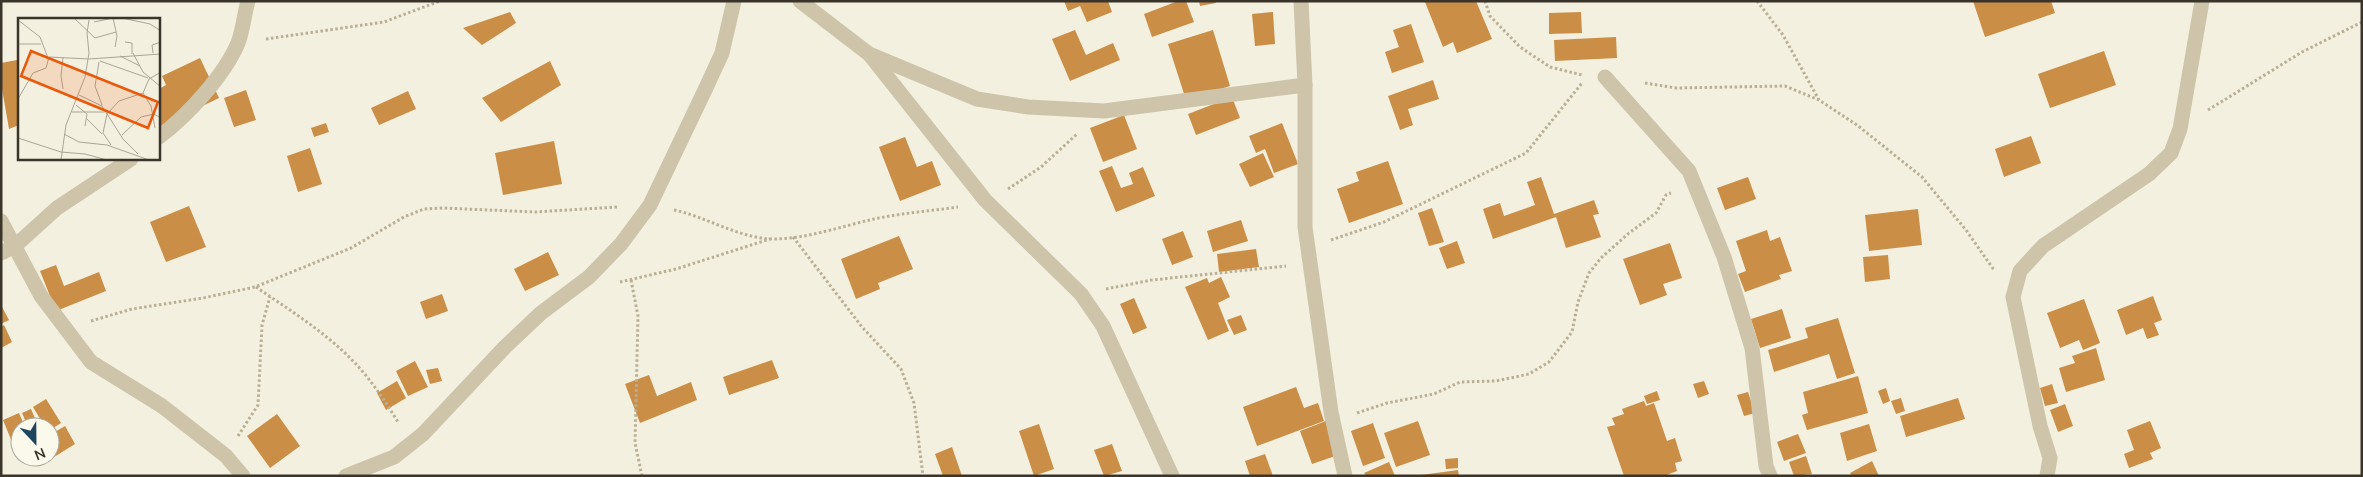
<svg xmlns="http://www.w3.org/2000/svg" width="2363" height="477" font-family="Mulish,sans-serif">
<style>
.building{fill:#ca8e47}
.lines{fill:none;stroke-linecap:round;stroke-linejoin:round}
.path{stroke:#b9af94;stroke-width:3;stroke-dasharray:2.5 2.5;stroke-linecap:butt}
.street{stroke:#cdc4aa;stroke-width:15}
.inset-road{fill:none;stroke:#aaa597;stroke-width:1}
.view{fill:#e8590c;fill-opacity:0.15;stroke:#e8590c;stroke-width:2.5}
.inset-edge{fill:none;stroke:#3a342a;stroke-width:2.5}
</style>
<rect width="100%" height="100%" fill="#f4f0df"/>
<g class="building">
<path d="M1064 1H1108L1112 12 1087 22 1080 6 1068 11Z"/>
<path d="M1178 1H1186L1194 22 1152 37 1144 14Z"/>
<path d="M1199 1H1215L1216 3 1200 6Z"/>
<path d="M1427 1H1476L1492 39 1457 53 1453 42 1443 47 1425 2Z"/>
<path d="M1973 1H2051L2055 13 1985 37Z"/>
<path d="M510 12 516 23 482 45 463 28Z"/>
<path d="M1273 12 1275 44 1255 46 1252 14Z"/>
<path d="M1581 12 1582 33 1549 34V13Z"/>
<path d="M1411 24 1424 62 1392 73 1385 52 1399 47 1393 30Z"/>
<path d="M1075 30 1086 55 1113 43 1120 60 1070 81 1052 39Z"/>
<path d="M1213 30 1230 86 1186 100 1168 44Z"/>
<path d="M1616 37 1617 58 1555 61 1554 40Z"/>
<path d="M2104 51 2116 85 2050 108 2038 74Z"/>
<path d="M200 58 219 98 161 126 159 121V89L166 85 162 76Z"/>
<path d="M17 60 19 125 9 129 1 83V63Z"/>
<path d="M550 61 561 85 501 122 482 98Z"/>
<path d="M1433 80 1439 99 1408 109 1413 125 1400 130 1388 96Z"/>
<path d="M246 90 256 120 234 127 224 98Z"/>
<path d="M408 91 416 109 379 125 371 108Z"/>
<path d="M1232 97 1240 118 1196 135 1188 114Z"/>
<path d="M1124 115 1137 149 1103 162 1090 128Z"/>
<path d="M326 123 329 132 314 137 311 128Z"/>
<path d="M1282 123 1298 164 1274 173 1265 149 1256 153 1249 136Z"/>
<path d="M2031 136 2041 163 2004 177 1995 149Z"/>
<path d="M905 137 917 167 932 161 941 185 900 201 879 147Z"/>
<path d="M554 141 562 184 503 195 495 153Z"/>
<path d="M310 148 322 184 298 192 287 156Z"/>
<path d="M1263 153 1274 177 1250 187 1239 164Z"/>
<path d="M1388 161 1403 204 1349 223 1337 189 1359 181 1356 172Z"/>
<path d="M1112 166 1121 188 1133 184 1129 173 1143 167 1155 196 1116 212 1099 171Z"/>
<path d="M1541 177 1554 214 1594 200 1599 214 1593 215 1601 237 1566 248 1556 217 1493 239 1483 209 1500 203 1504 216 1535 205 1527 182Z"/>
<path d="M1748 177 1756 199 1725 210 1717 188Z"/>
<path d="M189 206 206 247 166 262 150 222Z"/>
<path d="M1432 208 1444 242 1429 246 1418 213Z"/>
<path d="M1918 209 1922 245 1869 251 1865 215Z"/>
<path d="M1241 220 1248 241 1213 252 1207 231Z"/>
<path d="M1767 230 1770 241 1780 237 1792 271 1779 275 1781 279 1745 292 1738 274 1746 271 1736 241Z"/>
<path d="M1183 231 1193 257 1172 265 1162 239Z"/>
<path d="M899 236 913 269 878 283 880 289 856 299 841 259Z"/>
<path d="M1457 241 1465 263 1447 269 1439 248Z"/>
<path d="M1670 243 1682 278 1663 284 1667 295 1640 305 1623 259Z"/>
<path d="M1256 249 1259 267 1219 272 1217 254Z"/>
<path d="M548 252 559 275 525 291 514 269Z"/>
<path d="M1888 255 1890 279 1865 282 1863 257Z"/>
<path d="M56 265 64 286 99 272 106 291 56 311 40 271Z"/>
<path d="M1221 277 1230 297 1218 303 1229 331 1208 340 1185 287 1207 278 1209 283Z"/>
<path d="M442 294 448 311 426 319 420 302Z"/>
<path d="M2153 296 2162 320 2154 323 2159 335 2147 339 2143 328 2126 335 2117 310Z"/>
<path d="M1134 298 1147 328 1133 334 1120 304Z"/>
<path d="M2084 299 2100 343 2083 350 2079 340 2060 348 2047 313Z"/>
<path d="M1 305 9 320 1 324Z"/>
<path d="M1782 309 1791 338 1760 348 1751 319Z"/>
<path d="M1241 315 1247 330 1234 335 1227 320Z"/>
<path d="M1838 318 1855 373 1837 379 1829 354 1774 372 1768 350 1808 338 1805 328Z"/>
<path d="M4 325 12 342 1 348V327Z"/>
<path d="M2096 348 2105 380 2066 392 2059 368 2075 363 2072 356Z"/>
<path d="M772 360 779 378 729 395 723 377Z"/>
<path d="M415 361 428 387 408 396 396 371Z"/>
<path d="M438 368 442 381 430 384 426 370Z"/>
<path d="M649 375 657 396 691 382 697 400 640 423 625 384Z"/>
<path d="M1858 376 1868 413 1807 430 1802 415 1808 413 1803 392Z"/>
<path d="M397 381 406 398 386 410 377 393Z"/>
<path d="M1704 381 1709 394 1698 398 1693 384Z"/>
<path d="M2052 384 2058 403 2045 406 2040 388Z"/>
<path d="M1296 387 1304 408 1318 403 1324 421 1257 446 1243 407Z"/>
<path d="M1886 388 1890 401 1883 404 1878 391Z"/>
<path d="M1657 391 1660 400 1647 404 1644 396Z"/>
<path d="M1748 392 1755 413 1744 416 1737 395Z"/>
<path d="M1901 398 1905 411 1896 414 1891 401Z"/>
<path d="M1958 398 1965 419 1906 437 1900 416Z"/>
<path d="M46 399 61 423 50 430V427H45L33 407Z"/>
<path d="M1644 401 1646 406 1654 403 1667 441 1675 438 1682 461 1675 463 1677 471 1664 476H1624L1607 427 1615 425 1612 418 1624 414 1622 409Z"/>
<path d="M2065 404 2073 426 2058 432 2050 410Z"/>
<path d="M31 409 37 423 28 427 22 413Z"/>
<path d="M19 413 25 427H20V438L12 442 3 420Z"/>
<path d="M277 414 300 446 270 468 247 436Z"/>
<path d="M1326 421 1338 455 1312 464 1300 431Z"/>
<path d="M1418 421 1430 455 1396 467 1384 433Z"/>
<path d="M2150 421 2161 448 2150 453 2153 459 2129 468 2124 454 2134 450 2127 430Z"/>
<path d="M1373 423 1385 458 1363 466 1351 431Z"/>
<path d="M1039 424 1054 469 1034 476 1019 431Z"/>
<path d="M1869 424 1877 451 1847 461 1840 433Z"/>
<path d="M65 426 75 444 46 462 42 457H50V435Z"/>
<path d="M1798 434 1806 453 1784 461 1777 442Z"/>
<path d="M20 440V454L19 455 14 443Z"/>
<path d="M1112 444 1122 471 1104 476 1094 450Z"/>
<path d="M952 447 962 476H943L935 454Z"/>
<path d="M1265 454 1273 476H1250L1245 461Z"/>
<path d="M1806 456 1812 474 1794 476 1789 462Z"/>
<path d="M1458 458V468L1446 469 1445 459Z"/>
<path d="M1872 461 1879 476H1852L1850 473Z"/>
<path d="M1389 462 1395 476H1366L1364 473Z"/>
<path d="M1458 470 1459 476H1421V475Z"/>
</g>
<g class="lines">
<g class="path">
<path d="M1485 1 1490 16 1520 47 1550 67 1582 75"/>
<path d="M1757 1 1783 35 1819 100"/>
<path d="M266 39 384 22 440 1"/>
<path d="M1645 83 1676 88 1785 86 1819 100 1857 125 1922 177 1966 230 1994 270"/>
<path d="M2208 110 2302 52 2362 22"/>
<path d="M1008 189 1041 167 1077 134"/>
<path d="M674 210C707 217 738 238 773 239 807 239 842 226 874 219 902 213 930 211 958 207"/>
<path d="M793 237 862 327 901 369 914 403 923 476"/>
<path d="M1331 240 1384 222 1526 153 1582 83"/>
<path d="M631 280 638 316 635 443 642 476"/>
<path d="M620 282 676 269 770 239"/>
<path d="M256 287C288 309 325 332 352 360 370 378 385 401 398 422"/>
<path d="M1106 289 1152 280 1286 266"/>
<path d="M91 321 132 309 203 298 255 287 351 248 404 217 424 209 443 208 535 212 618 207"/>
<path d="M1357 413 1387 403 1434 394 1460 382 1496 381 1529 374 1549 362 1572 332 1578 302 1589 273 1601 258 1629 233 1656 213 1666 195 1671 193"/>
<path d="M238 436 258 405 262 325 270 297"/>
</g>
<g class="street">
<path d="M800 1 869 54 977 99 1028 107 1104 111 1305 85"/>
<path d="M1301 1 1305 85V227L1331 412 1345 476"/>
<path d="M870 55 985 200 1081 294 1103 326 1172 476"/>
<path d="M1605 77 1689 171 1724 257 1752 348 1766 466 1770 476"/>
<path d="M159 137C187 116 224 76 238 43 243 30 244 15 248 1"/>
<path d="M1 221 41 296 91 362 162 406 226 456 243 476"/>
<path d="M1 253 15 246 57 208 131 159"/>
<path d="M346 476 394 457 423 434 505 347 541 313 589 277 621 244 650 205 704 92 722 53 734 1"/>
<path d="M2047 476 2050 458 2040 426 2013 297 2020 271 2043 246 2149 174 2171 153 2180 129 2202 1"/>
</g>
</g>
<g transform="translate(18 18)">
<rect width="142" height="142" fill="#f4f0df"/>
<path class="inset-road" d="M56 0 77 20 98 14M95 0 99 18 97 29M104 0 132 6 143 13M0 2 22 19 30 40M76 4 95 0M107 24 114 25V36M0 26H23M115 35 125 54 143 69M135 35 134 27 143 24M102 38 122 48M82 43 130 60M81 44 77 68 84 87M45 71 43 58 45 39M61 77 84 88 105 121 120 136M0 81 15 55 28 50 31 39 71 41 143 36M58 87 69 96 67 108M54 94H87M69 101 84 116M137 110 133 88 125 75 131 61 143 54M46 116 61 124 89 127 131 142M104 117 123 99 136 96 143 100M0 120 43 134 67 136 89 142M93 127 85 115 89 96 101 83 125 75M43 142 48 107 67 59 71 35 69 15 71 2"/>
<path class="view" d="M13 33 140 84 130 110 3 58Z"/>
<rect width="142" height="142" class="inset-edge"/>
</g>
<rect width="2363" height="477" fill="none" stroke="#3a342a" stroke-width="5"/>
<g transform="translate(35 442) rotate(158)"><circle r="24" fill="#fbf9ec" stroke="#aeaa9e"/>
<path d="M0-4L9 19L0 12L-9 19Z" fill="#1d465e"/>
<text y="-8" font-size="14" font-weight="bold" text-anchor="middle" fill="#3a342a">N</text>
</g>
</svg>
